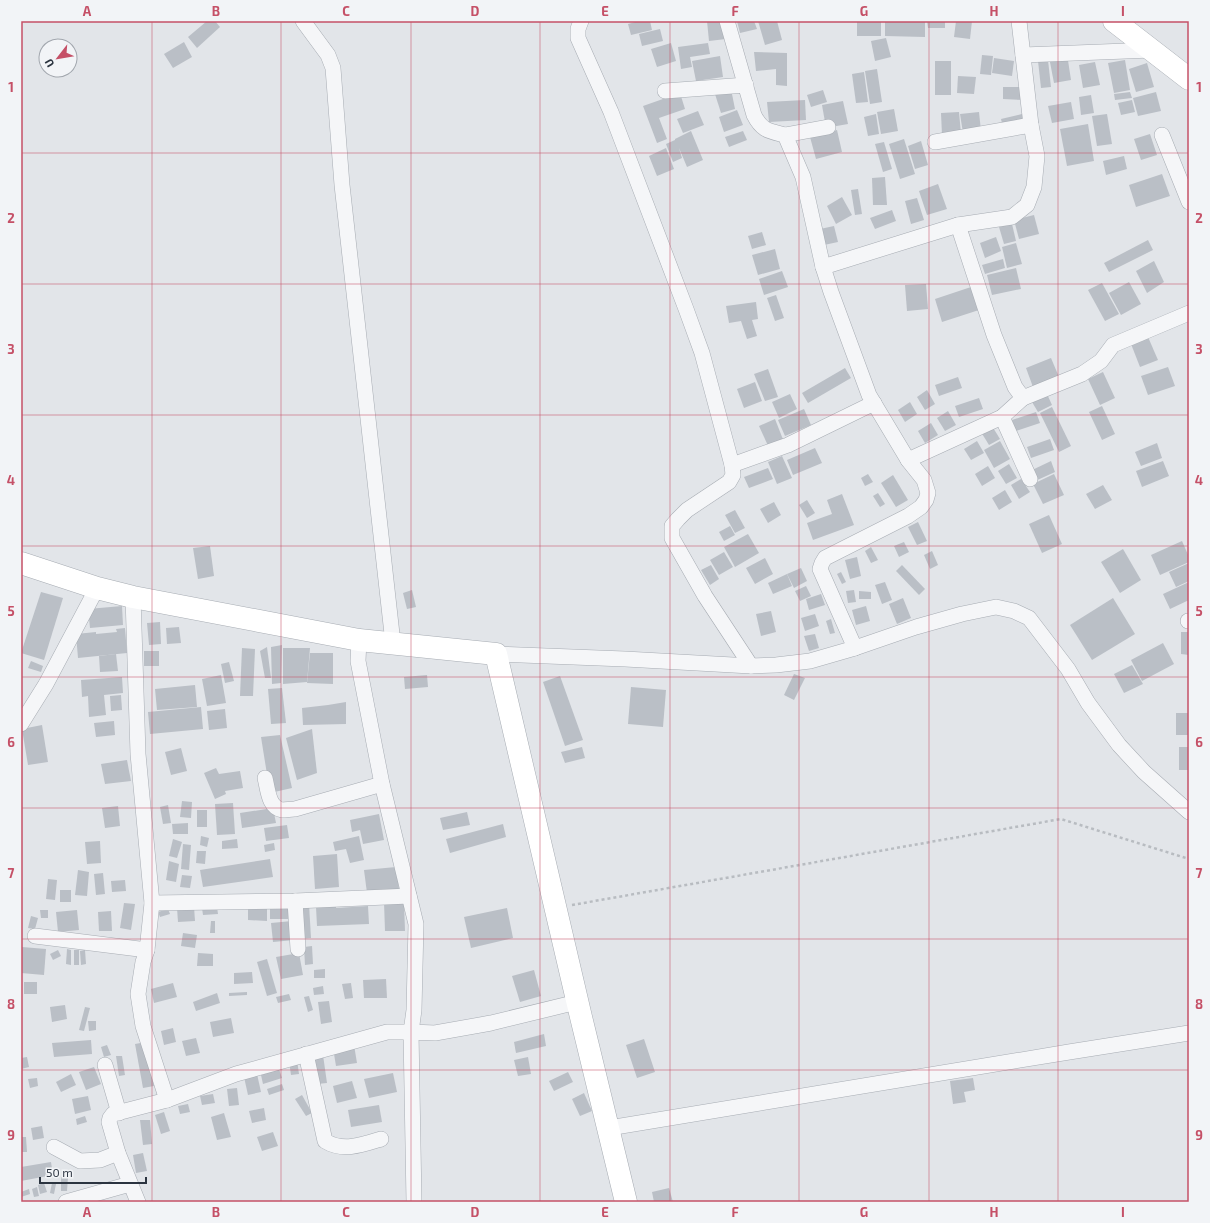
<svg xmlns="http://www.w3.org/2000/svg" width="1210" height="1223" font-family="'Exo 2',sans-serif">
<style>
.building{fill:#babfc6}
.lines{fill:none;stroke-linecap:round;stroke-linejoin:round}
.street-casing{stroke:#a7acb3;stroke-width:16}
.secondary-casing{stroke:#a7acb3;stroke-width:23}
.path{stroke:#b8bcc1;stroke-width:2.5;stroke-dasharray:3 3;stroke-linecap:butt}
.street{stroke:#f5f6f8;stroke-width:15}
.secondary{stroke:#fff;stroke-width:22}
.grid{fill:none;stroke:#c55067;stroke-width:1;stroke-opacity:0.55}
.neatline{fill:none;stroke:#c55067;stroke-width:1.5}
.grid-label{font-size:13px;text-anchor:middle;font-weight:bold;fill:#c55067}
</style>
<rect width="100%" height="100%" fill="#e2e5e9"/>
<g class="building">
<path d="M207 21H215L220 27 197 48 188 37Z"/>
<path d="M639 21H650L652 30 631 35 628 24Z"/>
<path d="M707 21H723L726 39 709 41Z"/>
<path d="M737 21H754L757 29 740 33Z"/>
<path d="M758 21H777L782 40 765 45Z"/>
<rect x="857" y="21" width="24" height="15"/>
<path d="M885 21H925V37L885 36Z"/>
<path d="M927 21H945V28H928Z"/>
<path d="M956 21H972L970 39 954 37Z"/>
<path d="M660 29 663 41 642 46 639 34Z"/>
<path d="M886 38 891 57 875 61 871 41Z"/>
<path d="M184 42 192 57 173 68 164 54Z"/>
<path d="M671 43 676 61 657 67 651 49Z"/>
<path d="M708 43 710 54 690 57 692 67 681 69 678 47Z"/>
<path d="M754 52 787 53V86L776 85V69L756 71Z"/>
<path d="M1067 54 1071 80 1054 83 1049 57Z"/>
<path d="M982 55 993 56 991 75 980 74Z"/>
<path d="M720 56 723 77 696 81 692 61Z"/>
<path d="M994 58 1014 61 1012 76 992 73Z"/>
<path d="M1048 60 1051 87 1041 88 1038 61Z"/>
<path d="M1125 60 1130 90 1114 93 1108 63Z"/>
<rect x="935" y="61" width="16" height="34"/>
<path d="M1095 62 1100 85 1083 88 1079 65Z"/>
<path d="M1147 63 1154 87 1136 92 1129 69Z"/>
<path d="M877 69 882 102 870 104 865 71Z"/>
<path d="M864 72 868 102 856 103 852 74Z"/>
<path d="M958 76 976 77 974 94 957 93Z"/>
<path d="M1003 87H1023V100L1003 99Z"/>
<path d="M731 89 735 109 721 113 715 94Z"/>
<path d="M823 90 827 102 811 107 807 95Z"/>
<path d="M1130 92 1132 98 1115 100 1114 94Z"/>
<path d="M1156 92 1161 111 1138 116 1133 98Z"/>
<path d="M680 93 685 109 659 118 667 139 657 143 643 106Z"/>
<path d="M1091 95 1094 113 1081 115 1079 97Z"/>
<path d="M805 100 806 120 769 122 767 102Z"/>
<path d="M1132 100 1135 112 1121 115 1118 103Z"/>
<path d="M843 101 848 124 831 127 825 122 822 105Z"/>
<path d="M1071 102 1074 119 1052 123 1048 106Z"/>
<path d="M894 109 898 131 881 134 877 112Z"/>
<path d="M737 110 743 125 724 132 719 117Z"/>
<path d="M698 111 704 125 683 133 677 119Z"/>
<path d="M959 112 961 134 942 135 941 113Z"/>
<path d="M979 112 981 131 963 133 960 114Z"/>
<path d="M876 114 879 134 868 136 864 117Z"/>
<path d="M1022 114 1024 124 1003 128 1001 119Z"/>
<path d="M1107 114 1112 144 1097 146 1092 116Z"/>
<path d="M1088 124 1094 161 1067 166 1060 129Z"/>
<path d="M837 130 842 152 816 159 810 137Z"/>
<path d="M691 131 703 160 687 167 679 148 682 158 673 162 666 144 675 140V139Z"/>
<path d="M743 131 747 140 729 147 725 137Z"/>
<path d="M1150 134 1157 155 1141 160 1134 139Z"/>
<path d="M904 139 915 174 900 179 889 144Z"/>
<path d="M921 141 928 165 915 169 908 146Z"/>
<path d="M884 142 892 169 883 172 875 144Z"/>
<path d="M666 148 674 169 657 176 649 156Z"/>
<path d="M1124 156 1127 169 1106 175 1103 161Z"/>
<path d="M1162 174 1170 196 1136 207 1129 185Z"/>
<path d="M885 177 887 205H873L872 178Z"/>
<path d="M938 184 947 209 927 215 919 191Z"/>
<path d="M858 189 862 214 855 215 851 190Z"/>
<path d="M842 197 852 215 836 224 827 206Z"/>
<path d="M917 198 924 220 911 224 905 201Z"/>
<path d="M892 210 896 221 875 229 870 218Z"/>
<path d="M1034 215 1039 234 1019 239 1014 220Z"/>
<path d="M1012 224 1016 241 1004 244 999 227Z"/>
<path d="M834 226 838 242 824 245 820 229Z"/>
<path d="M762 232 766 245 752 249 748 236Z"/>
<path d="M996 237 1001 251 985 258 980 243Z"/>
<path d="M1148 240 1153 250 1109 272 1104 263Z"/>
<path d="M1016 243 1022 264 1007 268 1002 247Z"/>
<path d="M775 249 780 269 758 275 752 255Z"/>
<path d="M1003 259 1005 268 985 274 982 265Z"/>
<path d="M1154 261 1164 282 1147 293 1136 271Z"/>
<path d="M1016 268 1021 289 992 295 987 275Z"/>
<path d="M782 271 788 287 764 295 759 279Z"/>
<path d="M1129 282 1141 304 1121 315 1109 293Z"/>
<path d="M1102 283 1119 314 1105 321 1088 290Z"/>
<path d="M926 284 928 309 907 311 905 285Z"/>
<path d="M971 287 979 310 942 322 935 299Z"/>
<path d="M776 295 784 318 775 321 767 298Z"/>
<path d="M756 302 758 319 752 320 757 336 747 339 741 321 729 323 726 306Z"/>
<path d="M1148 337 1158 360 1140 367 1131 344Z"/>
<path d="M1051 358 1059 377 1033 387 1026 368Z"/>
<path d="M1168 367 1175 386 1148 395 1141 376Z"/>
<path d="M845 368 851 378 808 403 802 393Z"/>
<path d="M768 369 778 397 765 401 754 374Z"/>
<path d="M1103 372 1115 398 1100 405 1088 379Z"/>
<path d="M958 377 962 388 939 396 935 385Z"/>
<path d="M755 382 762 401 744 408 737 389Z"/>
<path d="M927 390 935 404 925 410 917 397Z"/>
<path d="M790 394 797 409 779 418 772 402Z"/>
<path d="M1047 394 1052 405 1038 412 1032 402Z"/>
<path d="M979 398 983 409 959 417 955 406Z"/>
<path d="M910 402 917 414 905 422 898 410Z"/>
<path d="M1102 406 1115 434 1102 440 1089 412Z"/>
<path d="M1052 407 1071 446 1059 452 1040 413Z"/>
<path d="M804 409 811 425 785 436 778 420Z"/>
<path d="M948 411 956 425 945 431 937 418Z"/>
<path d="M1036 412 1040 423 1016 431 1012 420Z"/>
<path d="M775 419 784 442 769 448 759 426Z"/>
<path d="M931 423 938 435 925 443 918 431Z"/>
<path d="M992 426 1000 439 989 445 981 432Z"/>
<path d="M1050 439 1054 450 1031 458 1027 447Z"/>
<path d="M977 441 984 453 971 460 964 449Z"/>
<path d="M1000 441 1010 459 994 468 984 450Z"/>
<path d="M1157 443 1162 458 1141 466 1135 452Z"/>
<path d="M815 448 822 463 793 475 787 460Z"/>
<path d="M782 456 792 478 777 484 768 462Z"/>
<path d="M1051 461 1055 472 1033 482 1028 472Z"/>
<path d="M1163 461 1169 476 1142 487 1136 471Z"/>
<path d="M1009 464 1017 478 1006 484 998 471Z"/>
<path d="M988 466 995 478 982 486 975 474Z"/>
<path d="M768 468 773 479 749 488 744 477Z"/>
<path d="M868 474 873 482 865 486 861 478Z"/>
<path d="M1054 474 1064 495 1043 504 1033 484Z"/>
<path d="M893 475 908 500 896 507 881 483Z"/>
<path d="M1021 479 1030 492 1019 499 1011 485Z"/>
<path d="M1103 485 1112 500 1095 509 1086 494Z"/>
<path d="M1005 490 1012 502 999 510 992 498Z"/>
<path d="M878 493 885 504 880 507 873 496Z"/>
<path d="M842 494 854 525 813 540 807 523 832 514 827 500Z"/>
<path d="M807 500 815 513 807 518 799 505Z"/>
<path d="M774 502 781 515 768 523 760 509Z"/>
<path d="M735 510 745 528 735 533 725 515Z"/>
<path d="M1049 515 1062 544 1042 553 1029 524Z"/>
<path d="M918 522 927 541 917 545 908 527Z"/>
<path d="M730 526 735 535 724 541 719 532Z"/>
<path d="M748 534 759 553 735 567 724 547Z"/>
<path d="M1182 541 1189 557V562L1160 575 1151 555Z"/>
<path d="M904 542 909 552 899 557 894 546Z"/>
<path d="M210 546 214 576 198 579 193 548Z"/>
<path d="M871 547 878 560 871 563 865 551Z"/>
<path d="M1123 549 1141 580 1120 593 1101 562Z"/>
<path d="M932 551 938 565 930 569 924 555Z"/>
<path d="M724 552 733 567 719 575 710 560Z"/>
<path d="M857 557 861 576 850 579 845 560Z"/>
<path d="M765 558 773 574 755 584 746 568Z"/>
<path d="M1189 563V581L1176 587 1169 572Z"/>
<path d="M711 565 719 579 710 585 701 570Z"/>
<path d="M902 565 925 589 919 595 896 571Z"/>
<path d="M801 568 807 581 794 588 787 574Z"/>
<path d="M841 572 846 582 842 584 837 574Z"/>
<path d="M787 574 792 586 773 594 768 583Z"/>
<path d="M885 582 892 600 882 604 875 585Z"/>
<path d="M1189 582V600L1170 609 1163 594Z"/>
<path d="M806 586 811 596 800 601 795 591Z"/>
<path d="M412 590 416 607 407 609 403 593Z"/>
<path d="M854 590 856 602 848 603 846 591Z"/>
<path d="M859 591 871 592V599H859Z"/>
<path d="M41 592 63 598 44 660 21 653Z"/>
<path d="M821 594 825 605 809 610 806 599Z"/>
<path d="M903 598 911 618 897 624 889 604Z"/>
<path d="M1113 598 1135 634 1092 660 1070 625Z"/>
<path d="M122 606 123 625 90 628 88 609Z"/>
<path d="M866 606 870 621 856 625 852 610Z"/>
<path d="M771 611 776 632 761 636 756 614Z"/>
<path d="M815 614 819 626 805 631 801 618Z"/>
<path d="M831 619 835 633 830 634 826 621Z"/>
<path d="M160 622 161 644 149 645 147 623Z"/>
<path d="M179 627 181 643 167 644 166 628Z"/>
<path d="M125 628 127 653 78 658 76 634 96 632V634L117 632 116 629Z"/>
<path d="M1181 632H1189V655L1181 654Z"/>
<path d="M815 634 819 648 809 651 804 636Z"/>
<path d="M1163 643 1174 664 1142 681 1131 660Z"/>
<path d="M282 645 281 683 272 684 271 647Z"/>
<path d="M267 647 271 678H265L260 651Z"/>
<path d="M242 648 255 649 253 696H240Z"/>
<path d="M283 648H310L307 682 283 684Z"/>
<rect x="144" y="651" width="15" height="15"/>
<path d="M310 653H333V684L307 683Z"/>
<path d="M116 654 118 671 100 672 99 656Z"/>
<path d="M31 661 43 666 41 672 28 668Z"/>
<path d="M229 662 234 681 225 683 221 664Z"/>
<path d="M1132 665 1143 684 1124 693 1114 674Z"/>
<path d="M794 674 805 678 794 700 784 695Z"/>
<path d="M221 675 226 703 207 706 202 679Z"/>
<path d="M427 675 428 687 405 689 404 677Z"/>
<path d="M560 676 583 740 565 746 543 682Z"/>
<path d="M122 677 123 693 104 695 106 715 89 717 88 696 82 697 81 680Z"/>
<path d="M195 685 197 707 157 710 155 689Z"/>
<path d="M631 687 666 690 663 727 628 724Z"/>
<path d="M282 688 286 723 271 724 268 689Z"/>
<path d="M121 695 122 710 111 711 110 696Z"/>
<path d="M346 702V724L303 725 302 708 328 705Z"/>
<path d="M201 707 203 729 150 734 148 712Z"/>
<path d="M225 709 227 728 209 730 207 711Z"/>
<rect x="1176" y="713" width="13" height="22"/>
<path d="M114 721 115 735 96 737 94 723Z"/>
<path d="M42 725 48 762 28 765 22 729Z"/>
<path d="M312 729 317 773 297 780 286 738Z"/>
<path d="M280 735 292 788 270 793 261 737Z"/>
<path d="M582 747 585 758 565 763 561 752Z"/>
<rect x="1179" y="747" width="10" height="23"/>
<path d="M181 748 187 771 171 775 165 752Z"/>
<path d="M127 760 131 781 105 784 101 764Z"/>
<path d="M216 768 219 774 240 771 243 788 225 791 226 794 215 799 204 773Z"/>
<path d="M182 801 192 802 191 818 180 817Z"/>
<path d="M233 803 235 834 217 835 215 804Z"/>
<path d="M168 805 171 823 163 824 160 807Z"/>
<path d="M118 806 120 826 105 828 102 808Z"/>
<path d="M273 808 276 823 242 828 240 813Z"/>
<rect x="197" y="810" width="10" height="17"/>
<path d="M467 812 470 825 443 830 440 818Z"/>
<path d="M379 814 384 840 363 844 360 830 352 832 350 820Z"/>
<path d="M188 823V834H173L172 824Z"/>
<path d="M503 824 506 837 450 853 446 839Z"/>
<path d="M287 825 289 838 266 841 264 828Z"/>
<path d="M201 836 209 838 207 847 200 845Z"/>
<path d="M359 836 364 860 350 863 346 849 335 851 333 842Z"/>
<path d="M173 839 182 842 177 858 169 856Z"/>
<path d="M237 839 238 848 222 849V841Z"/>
<path d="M100 841 101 863 87 864 85 842Z"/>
<path d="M274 843 275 850 265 852 264 845Z"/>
<path d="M183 844 191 845 189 870 181 869Z"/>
<path d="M197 851H206L205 864 196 863Z"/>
<path d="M337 854 339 887 315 889 313 856Z"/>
<path d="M270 859 273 877 203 887 200 870Z"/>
<path d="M169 861 179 864 176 882 166 880Z"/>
<path d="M396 867 399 889 367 893 364 870Z"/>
<path d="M78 870 89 872 87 896 75 895Z"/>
<path d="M103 873 105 894 96 895 94 874Z"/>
<path d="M182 875 192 876 190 888 180 887Z"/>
<path d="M48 879 57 880 55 900 46 899Z"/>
<path d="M125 880 126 891 112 892 111 881Z"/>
<rect x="60" y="890" width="11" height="12"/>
<path d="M384 902H404L405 931H385Z"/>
<path d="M124 903 135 904 131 930 120 928Z"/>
<path d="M297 904H309L311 938 298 939Z"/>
<path d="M336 906V908L368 906 369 924 317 926 316 907Z"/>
<path d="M194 907 195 921 178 922 177 908Z"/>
<path d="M217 907 218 914 203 915 202 908Z"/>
<path d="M507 908 513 938 471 948 464 917Z"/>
<path d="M168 909 170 914 160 917 158 912Z"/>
<path d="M248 909H267V921L248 920Z"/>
<rect x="270" y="909" width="18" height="10"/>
<path d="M40 910H48V918H41Z"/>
<path d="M77 910 79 930 58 932 56 912Z"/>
<path d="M111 911 112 931H99L98 912Z"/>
<path d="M31 916 38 918 35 929 28 928Z"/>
<path d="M211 921H215V933H210Z"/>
<path d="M292 921 294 940 273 942 271 923Z"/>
<path d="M183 933 197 935 195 948 181 946Z"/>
<path d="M312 946 313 964 305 965 304 947Z"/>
<path d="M22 947 46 949 44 975 21 973Z"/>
<path d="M67 949 71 950V965L66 964Z"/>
<path d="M58 950 61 956 53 960 50 954Z"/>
<rect x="74" y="950" width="5" height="15"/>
<path d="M85 950 86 964 81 965 80 951Z"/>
<path d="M198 953 213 954V966H197Z"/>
<path d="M299 953 303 975 281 979 276 957Z"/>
<path d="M267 959 277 993 267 996 257 962Z"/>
<path d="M325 969V978H314V970Z"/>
<path d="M534 970 541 996 520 1002 512 976Z"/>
<path d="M252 972 253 983 234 984V973Z"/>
<path d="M386 979 387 998H364L363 980Z"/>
<rect x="24" y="982" width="13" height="12"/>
<path d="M173 983 177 997 154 1003 151 989Z"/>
<path d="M351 983 353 998 345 999 342 984Z"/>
<path d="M323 986 324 994 314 995 313 988Z"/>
<path d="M247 992V995L229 996V993Z"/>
<path d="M217 993 220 1003 196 1011 193 1002Z"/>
<path d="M289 994 291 1000 278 1003 276 997Z"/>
<path d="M309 996 313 1010 308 1012 304 997Z"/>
<path d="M329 1001 332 1022 321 1024 318 1002Z"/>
<path d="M65 1005 67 1019 52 1022 50 1007Z"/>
<path d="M85 1007 90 1008 84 1031 79 1030Z"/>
<path d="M231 1018 234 1033 213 1037 210 1022Z"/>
<path d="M88 1021H96V1030L89 1031Z"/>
<path d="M173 1028 176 1042 164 1045 161 1031Z"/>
<path d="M544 1034 546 1046 516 1053 514 1042Z"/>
<path d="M196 1038 200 1053 186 1056 182 1041Z"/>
<path d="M644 1039 655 1072 637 1078 626 1045Z"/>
<path d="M91 1040 92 1054 54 1057 52 1043Z"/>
<path d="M146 1042 154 1086 143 1088 135 1044Z"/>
<path d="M107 1045 111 1055 104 1057 101 1047Z"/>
<path d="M354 1045 357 1063 336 1066 333 1048Z"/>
<path d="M323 1055 327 1083 317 1084 314 1056Z"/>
<path d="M116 1056H122L125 1075 119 1076Z"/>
<path d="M27 1057 29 1067 21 1069V1058Z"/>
<path d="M528 1057 531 1074 518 1076 514 1060Z"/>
<path d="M297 1060 299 1074 291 1075 289 1061Z"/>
<path d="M94 1067 101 1084 86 1090 79 1072Z"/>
<path d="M279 1069 282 1078 263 1084 261 1075Z"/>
<path d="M568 1072 573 1082 554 1091 549 1081Z"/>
<path d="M393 1073 397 1092 369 1098 364 1079Z"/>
<path d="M71 1074 76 1085 61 1092 56 1082Z"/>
<path d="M257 1074 261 1092 248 1095 244 1077Z"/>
<path d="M37 1078 38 1086 30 1088 28 1079Z"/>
<path d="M973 1078 975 1090 964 1092 966 1102 953 1104 950 1081Z"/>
<path d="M352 1081 357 1098 337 1103 333 1086Z"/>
<path d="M282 1084 284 1090 269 1095 267 1089Z"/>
<path d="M237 1088 239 1105 229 1106 227 1089Z"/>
<path d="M584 1093 592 1111 580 1116 572 1099Z"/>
<path d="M213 1094 215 1103 202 1105 200 1096Z"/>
<path d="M302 1095 312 1113 306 1116 295 1099Z"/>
<path d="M88 1096 91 1110 75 1114 72 1099Z"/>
<path d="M188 1104 190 1112 180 1114 178 1106Z"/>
<path d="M379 1105 382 1122 351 1127 348 1110Z"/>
<path d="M264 1108 266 1120 252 1123 249 1111Z"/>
<path d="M164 1112 170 1131 161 1134 155 1115Z"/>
<path d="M224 1113 231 1137 217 1140 211 1117Z"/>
<path d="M85 1116 87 1122 77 1125 76 1119Z"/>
<path d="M140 1120H150L152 1144 143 1145Z"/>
<path d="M42 1126 44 1138 33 1140 31 1128Z"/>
<path d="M273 1132 278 1146 262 1151 257 1137Z"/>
<path d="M21 1137H26L27 1152H21Z"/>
<path d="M143 1153 147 1171 136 1173 133 1155Z"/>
<path d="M51 1162 53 1175 21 1181V1167Z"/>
<path d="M61 1177H68L67 1191H61Z"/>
<path d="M44 1183 47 1192 40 1194 38 1185Z"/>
<path d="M52 1183 56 1184 54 1194 50 1193Z"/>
<path d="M37 1187 39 1196 34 1197 32 1189Z"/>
<path d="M669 1188 673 1202H654L652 1192Z"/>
<path d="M29 1189 30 1194 21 1197V1192Z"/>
</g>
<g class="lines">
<defs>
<g id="street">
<path d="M303 21 328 55 333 68 342 185 393 643"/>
<path d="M581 21 578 29V38L611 112 686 309 702 353 732 465 733 475 729 482 687 510 678 519 672 526V538L705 596 751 666"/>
<path d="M727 21 754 115C762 131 769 131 785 135L803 177 823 267 831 292 869 395 908 460 924 480 928 493 926 500 921 507 908 516 825 558 822 563 820 569 855 648"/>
<path d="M1023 55 1152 50"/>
<path d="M665 91 746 85"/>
<path d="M785 135 828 127"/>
<path d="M1162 135 1189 202"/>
<path d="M935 142 1031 125"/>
<path d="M958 225 1012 217 1027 205 1034 187 1037 156 1031 125 1019 21"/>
<path d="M823 267 958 225 994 335 1015 387 1023 398 1082 374 1101 361 1113 345 1189 313"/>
<path d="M1002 417 1030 479"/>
<path d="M908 460 1002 417 1023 398"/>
<path d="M732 465 788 445 874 403"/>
<path d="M133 597 138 754 152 903 147 950 143 962 138 994 143 1026 167 1100"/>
<path d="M1188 621H1189"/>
<path d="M496 654 625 659 751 666 776 665 810 661 855 648 916 627 962 614 996 607 1014 611 1029 618 1068 669 1088 703 1119 745 1144 772 1189 812"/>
<path d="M21 724 46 684 97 588"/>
<path d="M265 778C268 789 268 807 282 810 286 810 291 809 295 809L382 784"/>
<path d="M295 901 298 949"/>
<path d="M152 903 295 901 409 896"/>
<path d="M35 936 147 950"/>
<path d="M306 1054 325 1141C343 1152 362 1145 381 1139"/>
<path d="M105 1065 119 1113"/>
<path d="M609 1128 1069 1052 1189 1033"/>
<path d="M54 1147 80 1161 100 1160 118 1153"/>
<path d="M66 1202 130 1184"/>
<path d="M138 1202 118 1153 109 1122 110 1118 113 1114 167 1100 236 1074 387 1032H411L414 1010 416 924 382 784 358 661 359 640"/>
<path d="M414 1202 411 1032 435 1033 491 1023 577 1002"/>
</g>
<g id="secondary">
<path d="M1114 21 1189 79"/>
<path d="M21 563 97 588 133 597 359 640 496 654 581 1017 626 1202"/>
</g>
</defs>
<use href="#street" class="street-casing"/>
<use href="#secondary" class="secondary-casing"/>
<path class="path" d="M572 905 1061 819 1189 859"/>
<use href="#street" class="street"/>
<use href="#secondary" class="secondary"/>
</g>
<path class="grid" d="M152 21V1202M281 21V1202M411 21V1202M540 21V1202M670 21V1202M799 21V1202M929 21V1202M1058 21V1202M21 153H1189M21 284H1189M21 415H1189M21 546H1189M21 677H1189M21 808H1189M21 939H1189M21 1070H1189"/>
<rect width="1210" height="1223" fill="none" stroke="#f2f4f7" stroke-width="44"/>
<g transform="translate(58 58) rotate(239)"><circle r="19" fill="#f2f4f7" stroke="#a2a7ae"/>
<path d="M0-3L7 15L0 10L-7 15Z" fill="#c55067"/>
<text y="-6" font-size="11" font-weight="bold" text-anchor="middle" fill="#2b3440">U</text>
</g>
<path d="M40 1177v6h106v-6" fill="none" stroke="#2b3440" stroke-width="2"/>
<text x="46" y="1177" font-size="12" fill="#2b3440" stroke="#f2f4f7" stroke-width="3" paint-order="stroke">50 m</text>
<rect x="22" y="22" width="1166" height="1179" class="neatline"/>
<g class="grid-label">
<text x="87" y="16">A</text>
<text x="216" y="16">B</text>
<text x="346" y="16">C</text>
<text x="475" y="16">D</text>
<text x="605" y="16">E</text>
<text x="735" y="16">F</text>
<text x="864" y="16">G</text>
<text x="994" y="16">H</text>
<text x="1123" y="16">I</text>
<text x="11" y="92">1</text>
<text x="1199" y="92">1</text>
<text x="11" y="223">2</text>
<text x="1199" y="223">2</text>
<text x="11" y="354">3</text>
<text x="1199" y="354">3</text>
<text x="11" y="485">4</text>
<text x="1199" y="485">4</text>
<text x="11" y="616">5</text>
<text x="1199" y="616">5</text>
<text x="11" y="747">6</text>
<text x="1199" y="747">6</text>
<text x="11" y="878">7</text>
<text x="1199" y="878">7</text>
<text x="11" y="1009">8</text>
<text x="1199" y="1009">8</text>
<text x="11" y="1140">9</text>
<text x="1199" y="1140">9</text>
<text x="87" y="1217">A</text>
<text x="216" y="1217">B</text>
<text x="346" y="1217">C</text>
<text x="475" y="1217">D</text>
<text x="605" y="1217">E</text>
<text x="735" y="1217">F</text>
<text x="864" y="1217">G</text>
<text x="994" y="1217">H</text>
<text x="1123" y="1217">I</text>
</g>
</svg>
